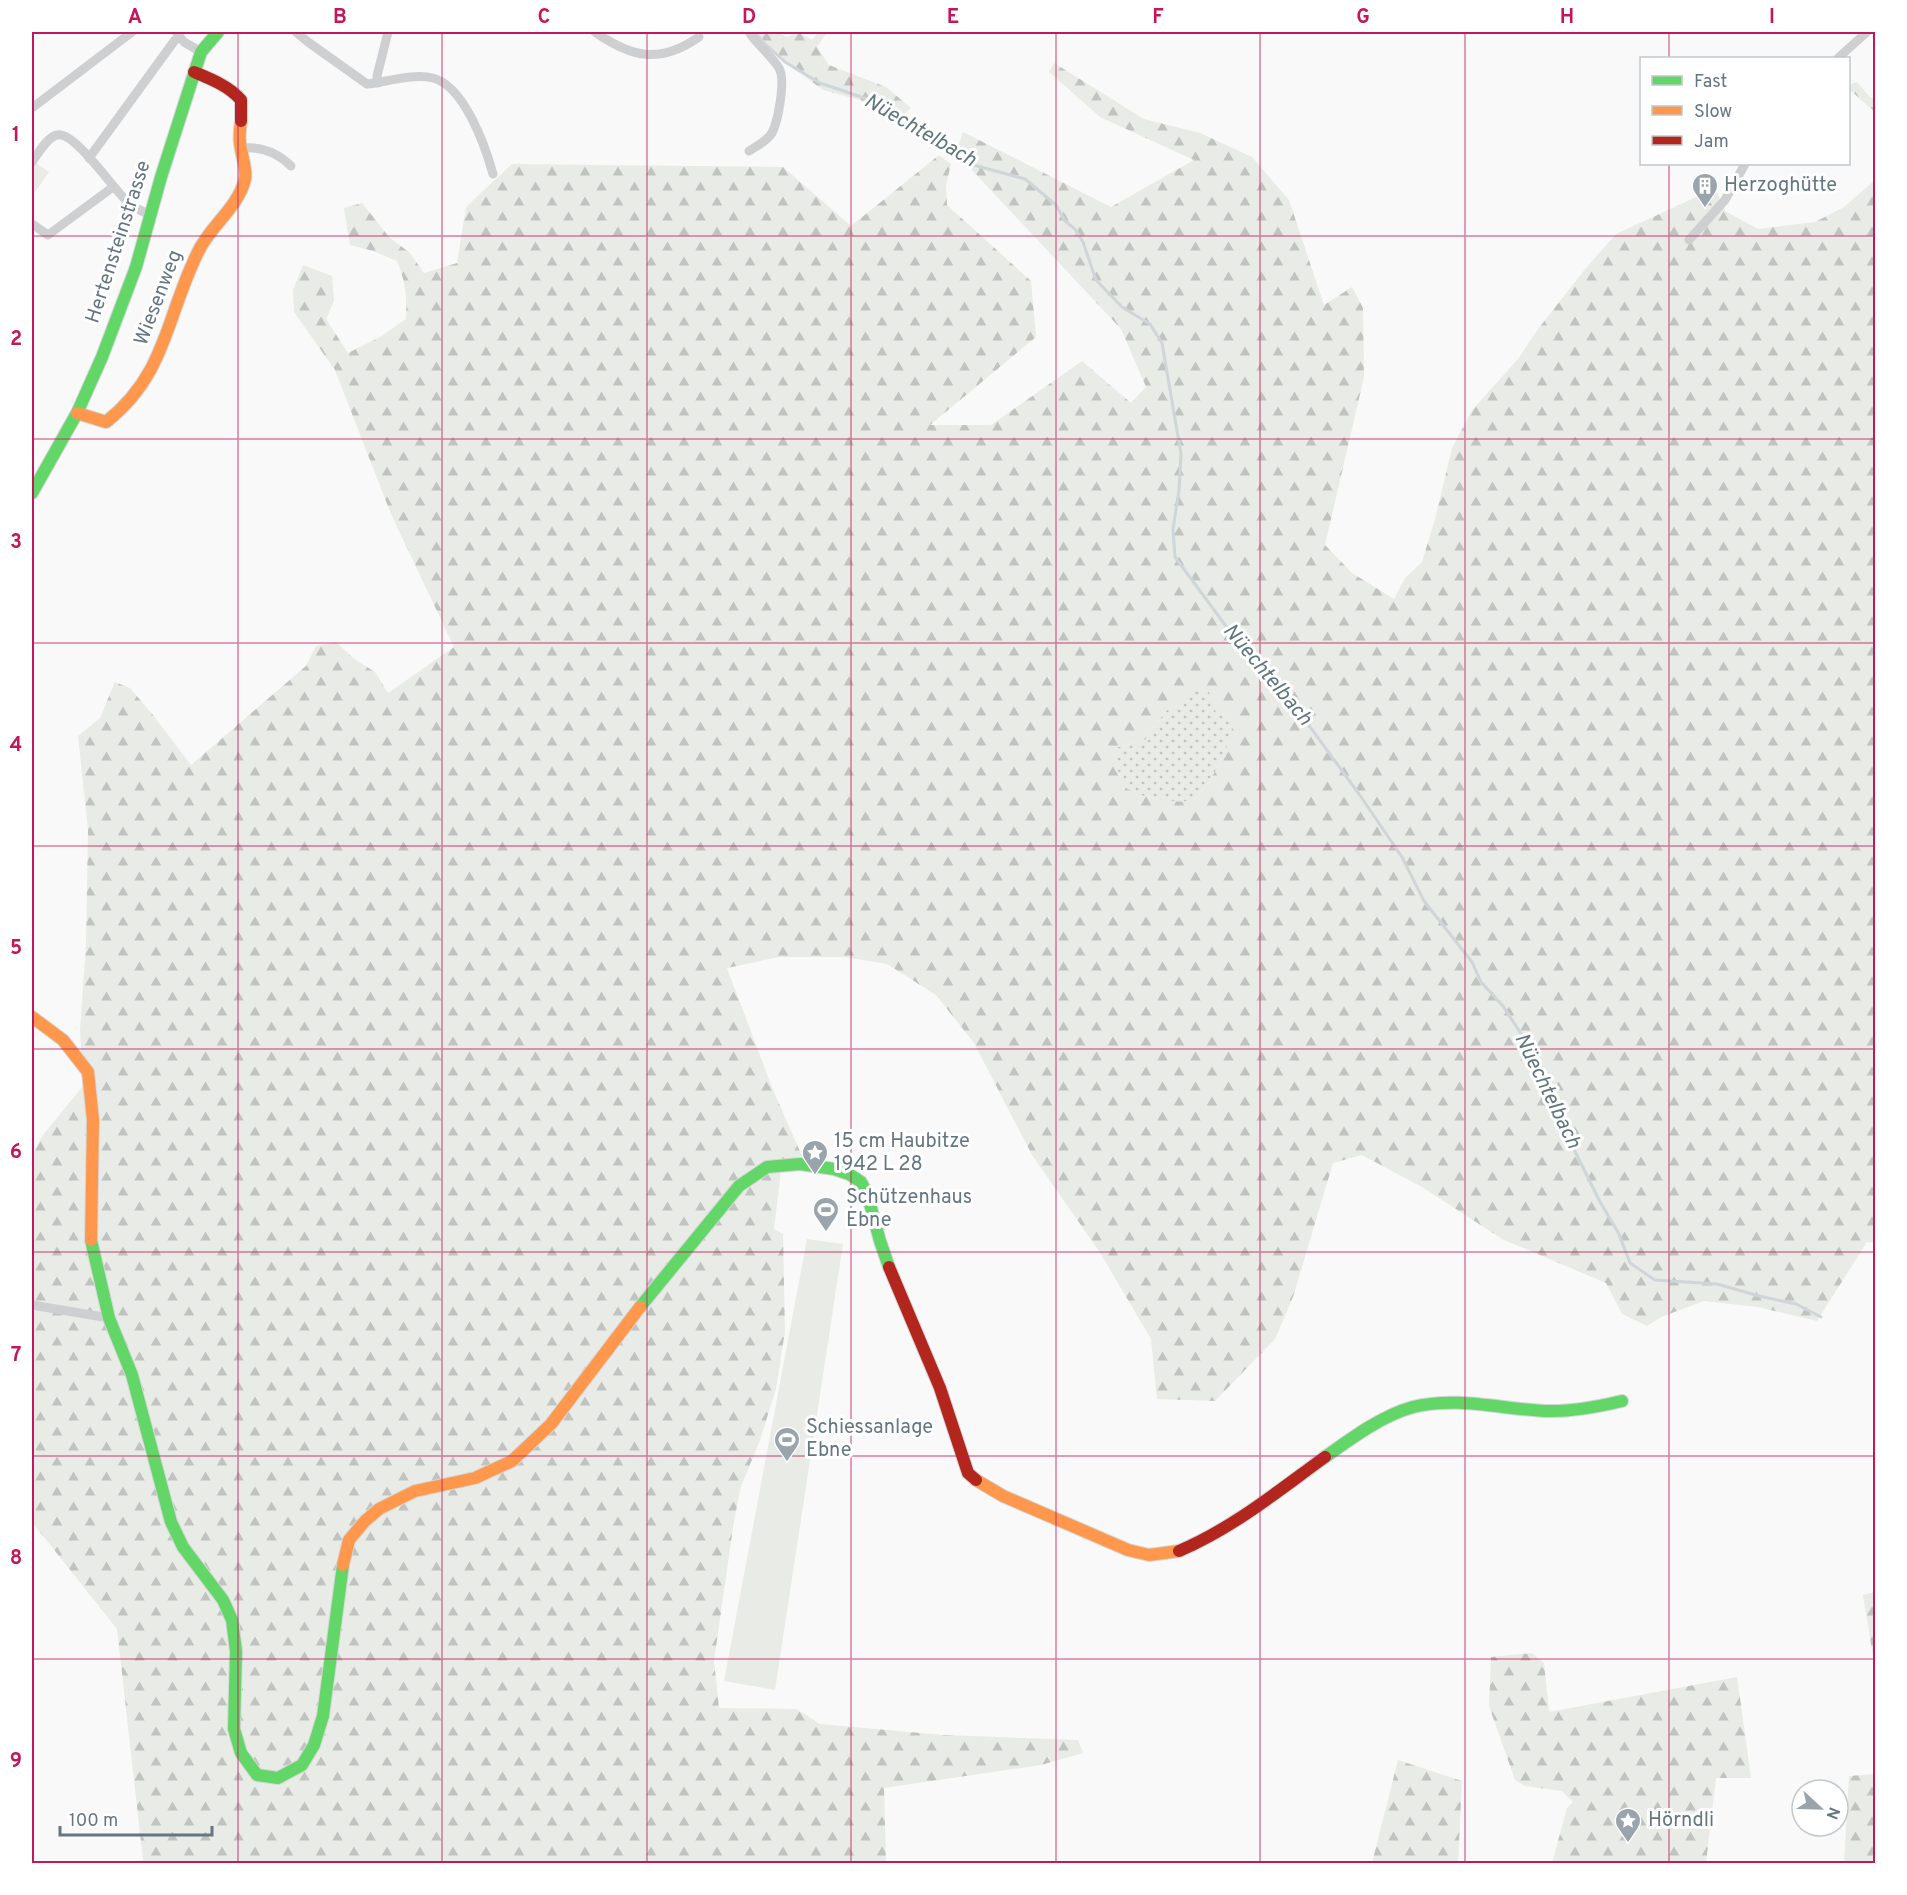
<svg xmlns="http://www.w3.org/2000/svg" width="1907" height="1895" font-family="Overpass,sans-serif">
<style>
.grass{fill:url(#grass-dots)}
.forest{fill:url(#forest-firs);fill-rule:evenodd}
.park{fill:url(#park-tufts)}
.pitch{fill:#e8ebe6}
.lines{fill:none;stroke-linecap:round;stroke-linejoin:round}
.stream{stroke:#ced6d9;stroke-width:3}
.fast-casing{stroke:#d5d6d7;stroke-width:14}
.slow-casing{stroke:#d5d6d7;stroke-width:14}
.jam-casing{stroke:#d5d6d7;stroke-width:14}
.street{stroke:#cecfd0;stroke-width:9}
.fast{stroke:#63d668;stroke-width:12}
.slow{stroke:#ff974d;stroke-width:12}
.jam{stroke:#b3261e;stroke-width:12}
.grid{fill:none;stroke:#c2185b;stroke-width:1.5;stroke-opacity:0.55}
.labels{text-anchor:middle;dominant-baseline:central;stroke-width:6;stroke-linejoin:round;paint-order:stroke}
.poi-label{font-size:20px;fill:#657683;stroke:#fff;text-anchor:start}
.street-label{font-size:20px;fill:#657683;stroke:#fff}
.water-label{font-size:21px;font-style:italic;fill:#60757c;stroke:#fff}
.neatline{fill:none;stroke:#c2185b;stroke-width:2}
.grid-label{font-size:20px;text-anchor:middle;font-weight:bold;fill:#c2185b}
</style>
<defs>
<pattern id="grass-dots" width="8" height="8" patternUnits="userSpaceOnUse" patternTransform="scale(1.5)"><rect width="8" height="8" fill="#e8ebe6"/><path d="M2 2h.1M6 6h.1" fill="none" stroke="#c0c3c0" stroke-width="1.8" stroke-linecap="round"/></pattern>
<pattern id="forest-firs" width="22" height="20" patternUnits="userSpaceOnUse" patternTransform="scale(1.5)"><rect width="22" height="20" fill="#e8ebe6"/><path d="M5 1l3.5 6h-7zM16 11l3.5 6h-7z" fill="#c0c3c0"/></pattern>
<pattern id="park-tufts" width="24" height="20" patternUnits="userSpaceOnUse" patternTransform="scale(1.5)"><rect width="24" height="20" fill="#e8ebe6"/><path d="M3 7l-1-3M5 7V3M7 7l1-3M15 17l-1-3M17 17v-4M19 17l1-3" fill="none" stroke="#c0c3c0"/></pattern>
</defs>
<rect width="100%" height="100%" fill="#f9f9f9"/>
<path class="grass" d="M1197 690 1210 692 1223 717 1235 720C1227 754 1216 774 1194 801 1166 803 1149 801 1124 787L1117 768 1114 748 1145 740 1157 722 1168 709 1184 704Z"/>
<g class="forest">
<path d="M755 32H777L787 37 798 32 812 40 819 32H827L817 47 829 65 886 87 911 108 898 119 860 100 823 90 766 48Z"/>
<path d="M1054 63 1144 119 1200 133 1252 157 1289 200 1324 305 1352 287 1363 308 1364 377 1325 545 1352 573 1394 599 1405 578 1422 562 1435 519 1452 448 1472 410 1518 359 1538 329 1586 268 1616 234 1707 192H1717L1725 211 1758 229 1815 222 1844 207 1875 180V1243L1867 1242 1817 1321 1758 1307 1704 1301 1661 1317 1647 1326 1622 1314 1606 1283 1502 1239 1422 1187 1362 1155 1333 1163 1293 1297 1275 1339 1215 1401 1157 1399 1151 1339 1099 1251 1032 1155 974 1043 936 995 887 964 845 957H779L727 968 773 1090 802 1156 782 1162 774 1229 783 1234 785 1331 776 1389 759 1443 741 1486 734 1521 714 1661 719 1708 796 1709 820 1724 943 1735 1078 1740 1083 1753 1041 1765 884 1788 886 1863H129L143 1860 117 1629 32 1522V1155L43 1135 83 1086 80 1030 86 945 88 829 78 736 100 718 115 682 130 688 153 715 191 765 306 666 316 646 336 642 353 658 375 672 388 693 454 647 391 514 335 370 294 312 293 290 303 265 332 276 334 301 326 319 348 353 380 337 406 319C407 296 406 283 397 261L373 251 350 245 344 208 362 203 389 237 410 253 424 273 457 263 466 207 512 164 783 167 851 226 939 155 951 164 946 185 947 205 1031 281 1036 337 930 425H991L1082 361 1131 403 1146 387 1121 329 956 153 963 132 1111 207 1194 160 1100 117 1049 72ZM1197 691 1209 692 1215 711 1223 717 1234 720C1227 754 1216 774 1194 801 1166 803 1149 800 1124 787L1117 768 1114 748 1145 740 1157 722 1168 709 1184 704Z"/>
<path d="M1857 82 1870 97 1875 98V112L1849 89V85Z"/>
<path d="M1875 1592H1876L1875 1669 1863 1595Z"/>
<path d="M1532 1653 1544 1663 1549 1712 1737 1677 1751 1778H1716L1706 1863H1552L1567 1808 1573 1802 1562 1791 1525 1786 1515 1780 1489 1706 1491 1657Z"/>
<path d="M1398 1760 1462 1781 1458 1863H1372Z"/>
<path d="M1875 1774V1863H1844L1849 1776Z"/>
</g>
<path class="park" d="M34 162 49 172 32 196V165Z"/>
<path class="pitch" d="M807 1239 843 1244 775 1690 724 1681Z"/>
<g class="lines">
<path class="stream" d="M755 32 764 43 785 62 820 83 876 102 970 164 1025 179 1056 205 1065 221 1075 229 1083 242 1096 280 1122 307 1150 324 1162 343 1181 454 1179 490 1173 529 1175 557 1234 637 1297 709 1359 794 1402 857 1424 901 1472 962 1481 982 1503 1006 1529 1046 1560 1121 1599 1200 1619 1234 1630 1263 1655 1280 1717 1284 1759 1296 1796 1304 1821 1317"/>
<defs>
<g id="fast">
<path d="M32 493 77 413 102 357 136 267 161 177 201 52 218 32"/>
<path d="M91 1240 109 1318 132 1375 171 1522 183 1547 223 1600 232 1620 236 1651 234 1729 241 1753 257 1775 278 1778 302 1765 314 1745 323 1716 343 1565"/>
<path d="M640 1307 739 1186 767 1167 800 1164 834 1169 849 1174 861 1182 867 1193 880 1241 889 1267"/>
<path d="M1325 1457C1352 1438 1381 1416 1413 1407 1457 1396 1501 1409 1545 1411 1571 1412 1597 1407 1622 1401"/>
</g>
<g id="slow">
<path d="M77 413 106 422C167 374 166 316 198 252 210 226 238 208 245 179 247 167 241 155 240 143 239 136 240 128 241 121"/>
<path d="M32 1017 63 1040 88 1072 93 1120 91 1240"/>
<path d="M976 1480 1003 1496 1128 1550 1149 1555 1179 1551"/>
<path d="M343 1565 349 1540 365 1521 379 1509 415 1491 475 1478 512 1461 551 1424 640 1307"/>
</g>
<g id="jam">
<path d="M194 72C211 79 229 86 241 100V121"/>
<path d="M889 1267 940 1388 968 1473 976 1480"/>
<path d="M1179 1551C1233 1528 1278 1491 1325 1457"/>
</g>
</defs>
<use href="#fast" class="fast-casing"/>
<use href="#slow" class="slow-casing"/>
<use href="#jam" class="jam-casing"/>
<g class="street">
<path d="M176 32 184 42 201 52"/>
<path d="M296 32 308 42 367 84C387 82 413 73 433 78 464 86 485 145 493 174"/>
<path d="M595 32C632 58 660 64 699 37"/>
<path d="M749 32C757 45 771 55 779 68 786 80 778 121 772 133 767 141 757 146 749 151"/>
<path d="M1838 58 1867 32"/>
<path d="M378 83 377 76 388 32"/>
<path d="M32 108 132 32"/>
<path d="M241 148C261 146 277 152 291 166"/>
<path d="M89 158 175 40 179 37"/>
<path d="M32 162C38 154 47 137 57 135 74 130 113 189 127 201 135 208 142 212 151 215"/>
<path d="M32 224 48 235 113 187"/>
<path d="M1689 240 1725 200 1745 164"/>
<path d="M32 1305 109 1318"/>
</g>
<use href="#fast" class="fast"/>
<use href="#slow" class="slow"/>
<use href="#jam" class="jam"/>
</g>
<path class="grid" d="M238 32V1864M442 32V1864M647 32V1864M851 32V1864M1056 32V1864M1260 32V1864M1465 32V1864M1669 32V58M1669 164V1864M32 236H1876M32 439H1876M32 643H1876M32 846H1876M32 1049H1876M32 1252H1876M32 1456H1876M32 1659H1876"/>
<defs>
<symbol id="building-pin" viewBox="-11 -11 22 30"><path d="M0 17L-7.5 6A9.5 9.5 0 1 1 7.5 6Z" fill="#99a4ac" stroke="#fff"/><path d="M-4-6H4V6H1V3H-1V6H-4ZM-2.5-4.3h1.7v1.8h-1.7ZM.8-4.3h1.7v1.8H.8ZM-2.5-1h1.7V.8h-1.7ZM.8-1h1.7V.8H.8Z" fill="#fff"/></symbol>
<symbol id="sight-pin" viewBox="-11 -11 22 30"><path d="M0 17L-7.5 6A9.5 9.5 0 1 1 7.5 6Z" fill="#99a4ac" stroke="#fff"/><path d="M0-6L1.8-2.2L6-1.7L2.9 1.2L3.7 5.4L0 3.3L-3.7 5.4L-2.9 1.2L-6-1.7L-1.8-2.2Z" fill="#fff"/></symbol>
<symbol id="stadium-pin" viewBox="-11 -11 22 30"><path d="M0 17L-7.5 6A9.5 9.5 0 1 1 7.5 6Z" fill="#99a4ac" stroke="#fff"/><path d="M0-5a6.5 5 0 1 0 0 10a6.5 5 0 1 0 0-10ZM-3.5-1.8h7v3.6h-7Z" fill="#fff"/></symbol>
</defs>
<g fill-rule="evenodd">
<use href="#building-pin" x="1690" y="171" width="30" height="40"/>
<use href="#sight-pin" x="800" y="1138" width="30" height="40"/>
<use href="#stadium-pin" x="811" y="1195" width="30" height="40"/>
<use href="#stadium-pin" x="772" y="1425" width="30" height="40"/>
<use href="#sight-pin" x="1613" y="1806" width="30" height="40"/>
</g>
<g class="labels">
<g class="poi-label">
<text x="1724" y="186">Herzoghütte</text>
<text x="834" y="1142">15 cm Haubitze<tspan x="834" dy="23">1942 L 28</tspan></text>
<text x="846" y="1198">Schützenhaus<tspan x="846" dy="23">Ebne</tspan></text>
<text x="806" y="1428">Schiessanlage<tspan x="806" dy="23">Ebne</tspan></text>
<text x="1648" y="1821">Hörndli</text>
</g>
<g class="street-label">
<text transform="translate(119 242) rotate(-72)">Hertensteinstrasse</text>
<text transform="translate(159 298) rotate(-69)">Wiesenweg</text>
</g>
<g class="water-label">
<text transform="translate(920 131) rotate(30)">Nüechtelbach</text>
<text transform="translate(1267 675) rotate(50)">Nüechtelbach</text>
<text transform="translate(1547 1091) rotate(64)">Nüechtelbach</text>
</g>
</g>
<rect width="1907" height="1895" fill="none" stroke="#ffffff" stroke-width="66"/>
<rect x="1640" y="57" width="210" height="108" fill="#ffffff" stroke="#c1c8cd" stroke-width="1.5"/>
<rect x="1652" y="76" width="30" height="9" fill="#63d668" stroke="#c1c8cd" stroke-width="1.5"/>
<text x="1694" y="87" font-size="18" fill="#657683">Fast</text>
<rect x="1652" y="106" width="30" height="9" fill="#ff974d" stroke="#c1c8cd" stroke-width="1.5"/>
<text x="1694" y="117" font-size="18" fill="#657683">Slow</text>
<rect x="1652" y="136" width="30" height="9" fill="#b3261e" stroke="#c1c8cd" stroke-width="1.5"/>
<text x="1694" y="147" font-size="18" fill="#657683">Jam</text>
<g transform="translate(1820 1808) rotate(112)"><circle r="28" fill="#ffffff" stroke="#c1c8cd" stroke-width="1.5"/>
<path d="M0-4.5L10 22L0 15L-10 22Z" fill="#99a4ac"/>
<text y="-9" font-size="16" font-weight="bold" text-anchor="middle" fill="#657683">N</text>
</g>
<path d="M60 1826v9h152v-9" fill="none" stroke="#657683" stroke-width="3"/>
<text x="69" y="1826" font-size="18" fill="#657683" stroke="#ffffff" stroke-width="4.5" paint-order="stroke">100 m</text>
<rect x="33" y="33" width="1841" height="1829" class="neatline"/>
<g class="grid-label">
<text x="135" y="23">A</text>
<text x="340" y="23">B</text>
<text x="544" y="23">C</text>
<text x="749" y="23">D</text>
<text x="953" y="23">E</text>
<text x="1158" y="23">F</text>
<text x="1363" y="23">G</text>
<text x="1567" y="23">H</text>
<text x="1772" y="23">I</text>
<text x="16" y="141">1</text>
<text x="16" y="345">2</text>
<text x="16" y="548">3</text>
<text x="16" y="751">4</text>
<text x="16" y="954">5</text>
<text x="16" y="1158">6</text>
<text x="16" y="1361">7</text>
<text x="16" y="1564">8</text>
<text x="16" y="1767">9</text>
</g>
</svg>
